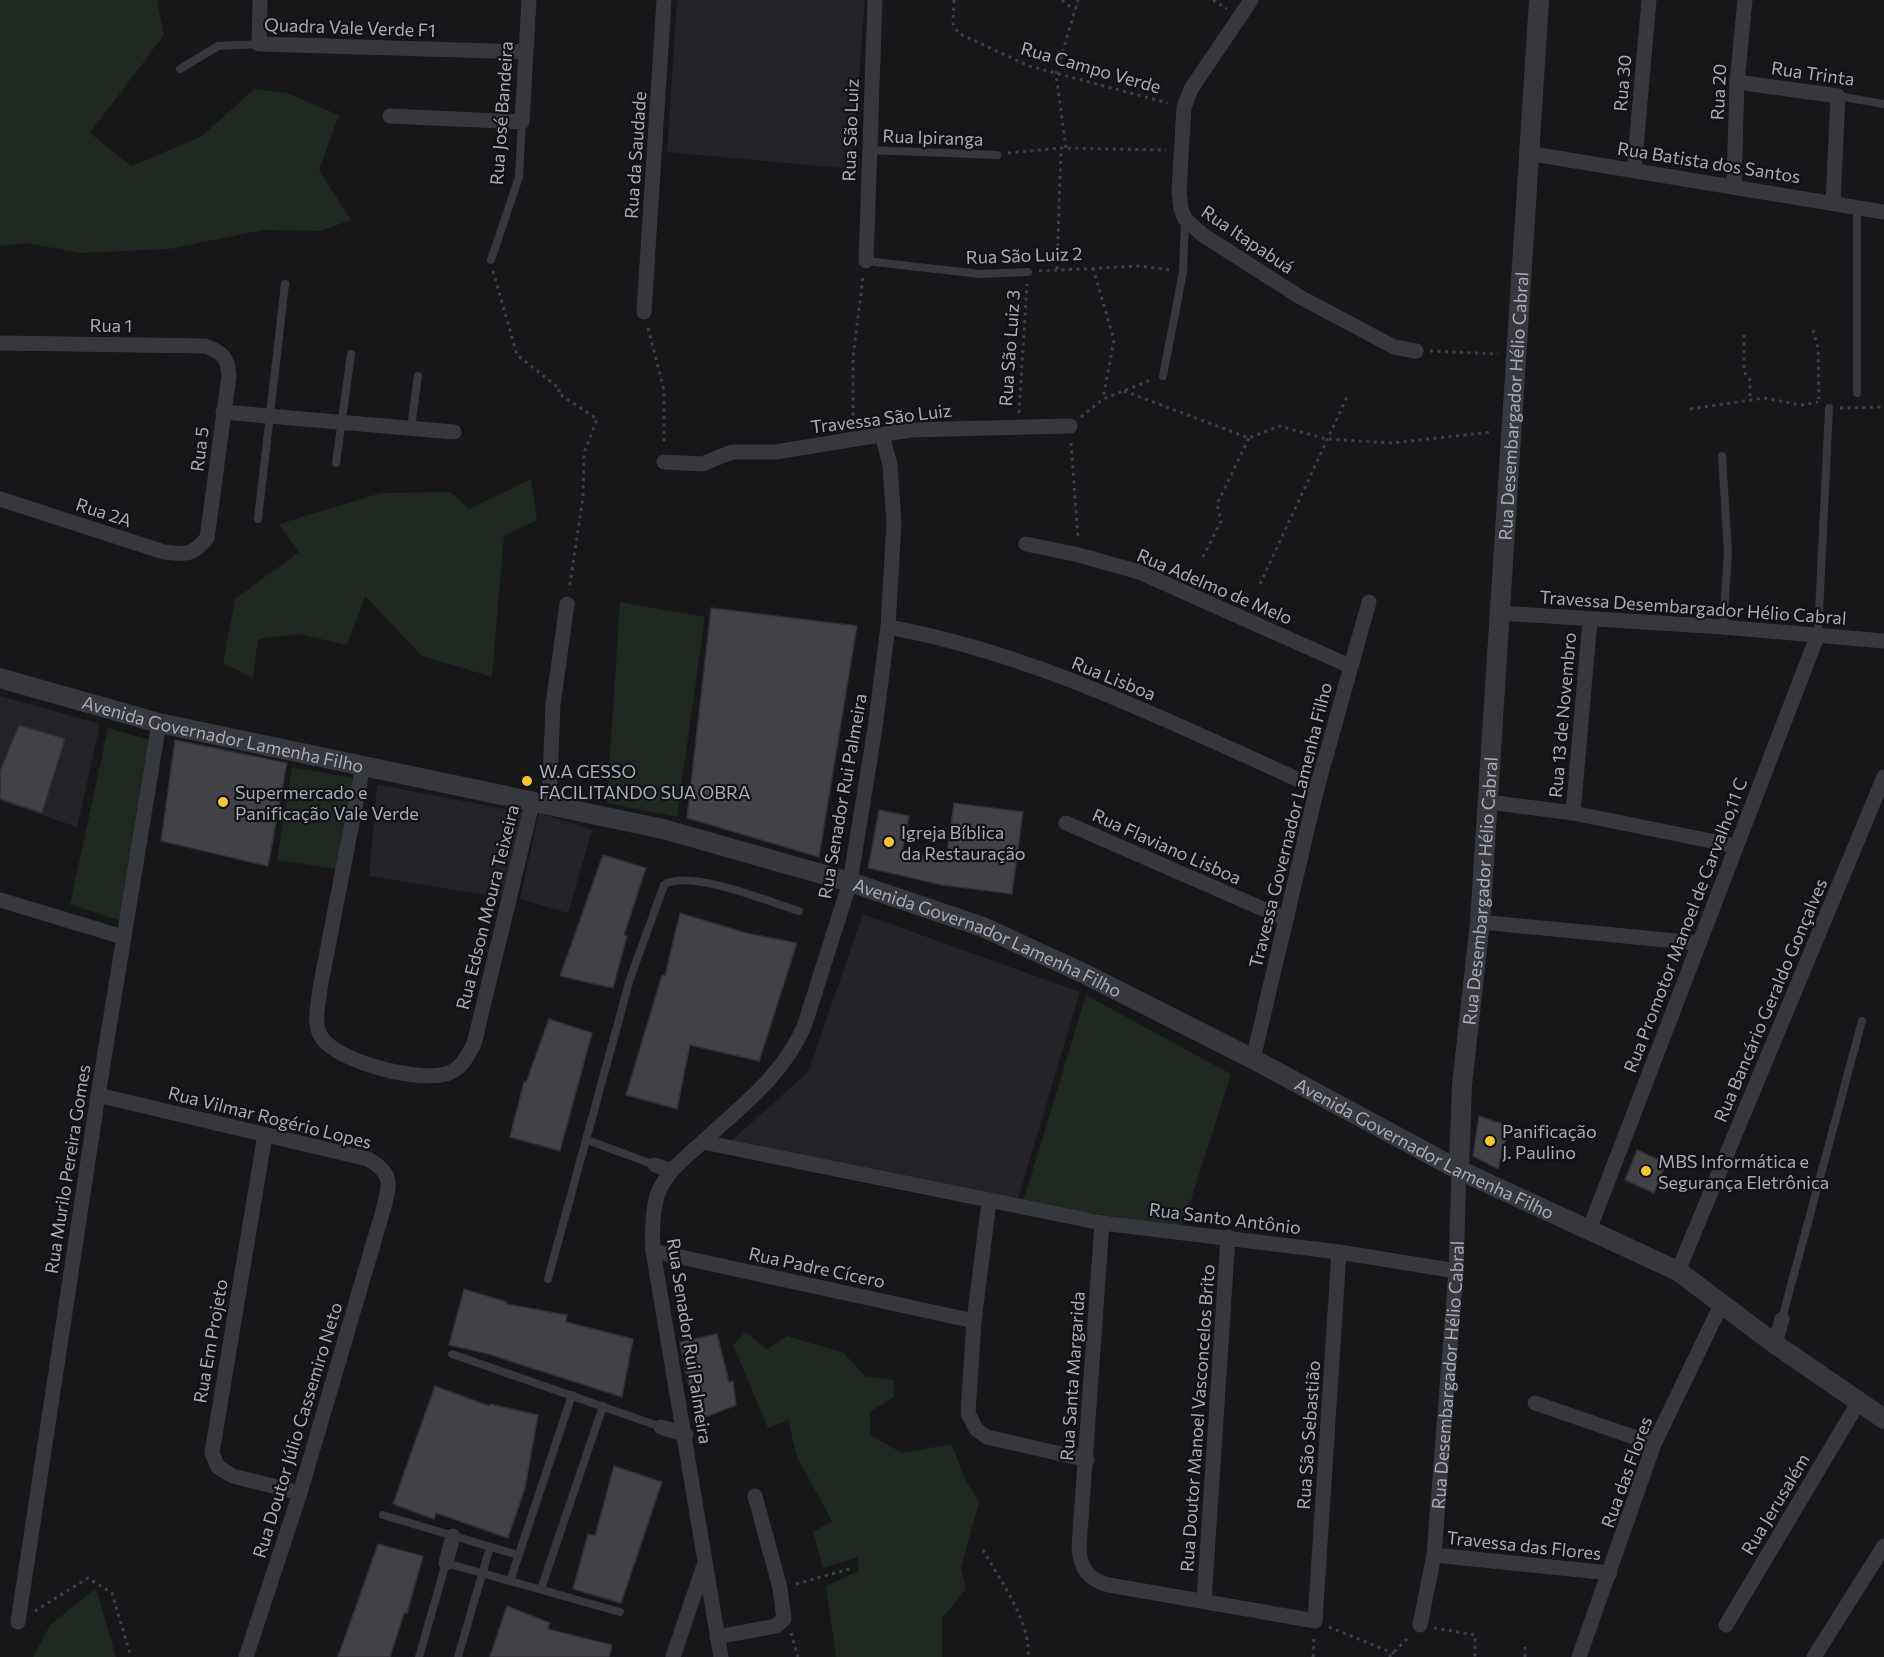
<svg xmlns="http://www.w3.org/2000/svg" width="1884" height="1657" font-family="Commissioner,sans-serif">
<style>
.built{fill:#232226}
.green{fill:#1e2720}
.building{fill:#414146;stroke:#313035;stroke-width:1.5}
.lines{fill:none;stroke-linecap:round;stroke-linejoin:round}
.path{stroke:#3d3f45;stroke-width:3;stroke-dasharray:3 4.5;stroke-linecap:butt}
.service{stroke:#37383e;stroke-width:8}
.minor{stroke:#37383e;stroke-width:15}
.tertiary{stroke:#37383e;stroke-width:20}
.poi-dot{fill:#f5c732;stroke:#121114;stroke-width:2}
.labels{text-anchor:middle;dominant-baseline:central;stroke-width:4.5;stroke-linejoin:round;paint-order:stroke}
.street-label{font-size:18px;fill:#a8acb9;stroke:#121114}
.poi-label{font-size:18px;fill:#a8acb9;stroke:#121114;text-anchor:start}
</style>
<rect width="100%" height="100%" fill="#171619"/>
<g class="built">
<path d="M677 0H865L852 169 667 152Z"/>
<path d="M0 696 100 724 77 827 0 801Z"/>
<path d="M377 784 524 813 504 898 369 876Z"/>
<path d="M539 813 592 830 568 913 520 899Z"/>
<path d="M863 914 1080 992 1018 1199 730 1142 808 1072Z"/>
</g>
<g class="green">
<path d="M0 0H157L164 35 90 133 131 166 202 136 254 89 287 93 339 115 319 170 351 220 321 231 264 230 169 249 81 253 26 243 0 246Z"/>
<path d="M531 479 537 520 504 536 492 677 422 656 365 596 347 645 299 634 258 639 253 678 223 663 235 599 299 552 279 524 381 493 451 492 469 509Z"/>
<path d="M620 602 705 617 677 817 607 803Z"/>
<path d="M108 728 154 741 121 921 70 904Z"/>
<path d="M292 767 355 778 341 870 277 860Z"/>
<path d="M1086 995 1231 1074 1182 1228 1023 1202Z"/>
<path d="M745 1332 767 1349 787 1336 844 1353 865 1376 893 1380 894 1397 870 1412V1435L902 1453 952 1444 963 1475 979 1502 961 1568 966 1589 942 1618V1657H836L826 1586 859 1571 858 1557 823 1568 813 1532 832 1521 797 1457 788 1420 768 1428 733 1345Z"/>
<path d="M96 1588 116 1657H33L50 1625Z"/>
</g>
<g class="building">
<path d="M711 608 857 626 819 857 687 818Z"/>
<path d="M19 725 65 739 42 813 0 799V771Z"/>
<path d="M175 740 287 763 268 866 161 841Z"/>
<path d="M954 803 1023 812 1012 894 942 885 868 868 879 810 909 816 902 852 946 860Z"/>
<path d="M603 855 646 868 624 935 627 936 613 988 560 976Z"/>
<path d="M680 913 746 933 797 943 759 1061 690 1045 677 1109 626 1095 662 975 665 976Z"/>
<path d="M549 1019 592 1033 560 1151 510 1137 524 1082 526 1083Z"/>
<path d="M1479 1116 1509 1126 1498 1169 1473 1156Z"/>
<path d="M1637 1150 1666 1163 1654 1193 1625 1180Z"/>
<path d="M464 1289 507 1302 506 1304 567 1315 566 1322 633 1339 622 1397 488 1354 449 1345Z"/>
<path d="M717 1334 729 1382 733 1381 736 1405 696 1421 680 1342Z"/>
<path d="M435 1386 489 1406 490 1404 538 1415 525 1488 508 1538 436 1513 434 1519 393 1504Z"/>
<path d="M614 1466 662 1482 621 1603 573 1589 588 1534 595 1536Z"/>
<path d="M378 1544 423 1556 407 1613H404L390 1657H338Z"/>
<path d="M507 1606 550 1623 548 1629 612 1645 609 1657H490Z"/>
</g>
<g class="lines">
<g class="path">
<path d="M954 0 953 24 958 33 1029 66 1168 103"/>
<path d="M1062 0 1074 10"/>
<path d="M1213 0 1227 9"/>
<path d="M1066 148 1056 74 1078 0"/>
<path d="M1008 153 1061 148 1166 150"/>
<path d="M1093 268 1114 340 1103 399"/>
<path d="M1057 269 1061 148"/>
<path d="M493 271 517 355 560 389 558 393 597 419 584 453 583 497 569 590"/>
<path d="M1039 271 1140 266 1170 270"/>
<path d="M648 328 664 390V446"/>
<path d="M1813 330 1818 348 1819 399"/>
<path d="M1744 335V372L1750 380V400"/>
<path d="M1430 351 1498 354"/>
<path d="M1124 391 1249 438 1280 426 1326 439 1392 443 1492 432"/>
<path d="M1840 408 1884 407"/>
<path d="M1690 409 1764 398 1801 405 1818 402"/>
<path d="M1019 413 1027 284"/>
<path d="M1081 417 1103 399 1151 380"/>
<path d="M853 423V357L863 277"/>
<path d="M1071 443 1078 538"/>
<path d="M1203 557 1221 521 1217 504 1249 438"/>
<path d="M1260 584 1347 397"/>
<path d="M983 1550C999 1578 1032 1624 1028 1657"/>
<path d="M796 1584 853 1568"/>
<path d="M35 1611 88 1578 112 1593 131 1657"/>
<path d="M1329 1627 1393 1653 1395 1657"/>
<path d="M1434 1628 1475 1635V1657"/>
<path d="M791 1633 798 1657"/>
<path d="M1313 1657 1314 1637"/>
<path d="M1389 1657 1409 1637"/>
<path d="M1525 1657V1647"/>
</g>
<g class="service">
<path d="M180 69 218 46 259 44"/>
<path d="M1838 96 1884 104"/>
<path d="M869 150 997 155"/>
<path d="M1857 207V393"/>
<path d="M491 260 519 177 522 122"/>
<path d="M866 261 980 274 1028 272"/>
<path d="M1163 376 1183 272 1185 221"/>
<path d="M411 428 418 376"/>
<path d="M1722 456 1728 553 1723 627"/>
<path d="M336 463 351 354"/>
<path d="M258 519 285 284"/>
<path d="M1818 634 1829 408"/>
<path d="M587 1140 655 1165"/>
<path d="M548 1279 630 979 664 885C688 868 769 902 799 911"/>
<path d="M1782 1319 1862 1021"/>
<path d="M452 1354 661 1427"/>
<path d="M383 1515 518 1555"/>
<path d="M510 1581 572 1395"/>
<path d="M541 1589 603 1406"/>
<path d="M419 1657 446 1563 620 1612"/>
<path d="M458 1657 490 1547"/>
</g>
<g class="minor">
<path d="M260 0 259 44 525 52"/>
<path d="M1251 0 1191 89 1184 107 1179 191 1181 209 1185 219 1203 235 1300 297 1394 347 1416 351"/>
<path d="M1737 82 1838 96 1833 203"/>
<path d="M390 116 522 122 529 0"/>
<path d="M1527 153 1884 212"/>
<path d="M1634 170 1649 0"/>
<path d="M1734 185 1737 82 1745 0"/>
<path d="M866 261 875 0"/>
<path d="M644 312 664 0"/>
<path d="M0 343 205 346C222 352 228 357 229 376L207 538C193 555 186 555 164 552L0 499"/>
<path d="M223 412 454 432"/>
<path d="M664 462 702 464 732 452H776L910 430 1070 426"/>
<path d="M1026 544 1079 555 1139 572 1350 666"/>
<path d="M1499 613 1723 627 1884 641"/>
<path d="M888 627C1038 654 1178 726 1317 788"/>
<path d="M363 766 320 988C319 1003 312 1024 322 1038 338 1062 425 1085 451 1072 462 1067 468 1055 474 1044L533 800"/>
<path d="M1488 802 1573 813 1736 846"/>
<path d="M549 804 553 705 567 604"/>
<path d="M1573 813 1590 620"/>
<path d="M1066 823 1286 919"/>
<path d="M0 900 123 937"/>
<path d="M1480 922 1697 943"/>
<path d="M1253 1059 1317 788 1369 602"/>
<path d="M98 1095 368 1159C396 1175 389 1186 382 1214L300 1493 246 1657"/>
<path d="M265 1135 212 1453 218 1467 233 1476 300 1493"/>
<path d="M703 1142 1102 1223 1339 1252 1456 1271"/>
<path d="M655 1165 671 1171"/>
<path d="M989 1202 974 1321 968 1413 976 1429 987 1437 1087 1460"/>
<path d="M1102 1223 1079 1547C1080 1568 1088 1580 1109 1585L1315 1621 1339 1252"/>
<path d="M1589 1230 1818 634"/>
<path d="M653 1251 974 1321"/>
<path d="M1678 1271 1884 777"/>
<path d="M1775 1344 1782 1319"/>
<path d="M1535 1403 1654 1444"/>
<path d="M661 1427 686 1435"/>
<path d="M1434 1555 1610 1573"/>
<path d="M446 1563 453 1536"/>
<path d="M1204 1601 1228 1237"/>
<path d="M18 1622 98 1095 159 723"/>
<path id="s1" d="M1420 1625 1434 1555 1456 1271 1459 1170"/>
<path d="M1726 1625 1858 1403"/>
<path d="M717 1637 776 1626 784 1619 780 1588 755 1496"/>
<path d="M673 1657 703 1568"/>
<path d="M721 1657 653 1251C652 1233 652 1214 657 1196 665 1171 689 1155 708 1137 745 1103 783 1074 804 1027L850 882 875 728 888 627 894 523 890 465 882 435"/>
<path d="M1579 1657 1654 1444 1721 1305"/>
<path d="M1814 1657 1884 1546"/>
</g>
<g class="tertiary">
<path id="s2" d="M0 678 159 723 663 829 850 882 983 927 1085 974 1253 1059 1459 1170 1678 1271 1775 1344 1884 1419"/>
<path id="s3" d="M1459 1170 1462 1085 1480 922 1539 0"/>
</g>
</g>
<g class="poi-dot">
<circle cx="527" cy="781" r="6"/>
<circle cx="223" cy="802" r="6"/>
<circle cx="889" cy="842" r="6"/>
<circle cx="1490" cy="1141" r="6"/>
<circle cx="1646" cy="1171" r="6"/>
</g>
<g class="labels">
<g class="street-label">
<text transform="translate(350 27) rotate(2)">Quadra Vale Verde F1</text>
<text transform="translate(1091 67) rotate(16)">Rua Campo Verde</text>
<text transform="translate(1813 73) rotate(8)">Rua Trinta</text>
<text transform="translate(1622 83) rotate(-85)">Rua 30</text>
<text transform="translate(1718 92) rotate(-87)">Rua 20</text>
<text transform="translate(501 113) rotate(-86)">Rua José Bandeira</text>
<text transform="translate(850 130) rotate(-88)">Rua São Luiz</text>
<text transform="translate(933 137) rotate(2)">Rua Ipiranga</text>
<text transform="translate(635 155) rotate(-86)">Rua da Saudade</text>
<text transform="translate(1709 162) rotate(9)">Rua Batista dos Santos</text>
<text transform="translate(1248 239) rotate(34)">Rua Itapabuá</text>
<text transform="translate(1024 255) rotate(-2)">Rua São Luiz 2</text>
<text transform="translate(111 325) rotate(1)">Rua 1</text>
<text transform="translate(1009 348) rotate(-86)">Rua São Luiz 3</text>
<text stroke="none"><textPath href="#s3" startOffset="766">Rua Desembargador Hélio Cabral</textPath></text>
<text transform="translate(881 418) rotate(-7)">Travessa São Luiz</text>
<text transform="translate(199 449) rotate(-83)">Rua 5</text>
<text transform="translate(104 512) rotate(18)">Rua 2A</text>
<text transform="translate(1215 586) rotate(23)">Rua Adelmo de Melo</text>
<text transform="translate(1693 607) rotate(4)">Travessa Desembargador Hélio Cabral</text>
<text transform="translate(1114 678) rotate(22)">Rua Lisboa</text>
<text transform="translate(1562 715) rotate(-85)">Rua 13 de Novembro</text>
<text stroke="none"><textPath href="#s2" startOffset="230">Avenida Governador Lamenha Filho</textPath></text>
<text transform="translate(842 796) rotate(-80)">Rua Senador Rui Palmeira</text>
<text transform="translate(1290 825) rotate(-76)">Travessa Governador Lamenha Filho</text>
<text transform="translate(1167 846) rotate(24)">Rua Flaviano Lisboa</text>
<text stroke="none"><textPath href="#s3" startOffset="280">Rua Desembargador Hélio Cabral</textPath></text>
<text transform="translate(487 907) rotate(-76)">Rua Edson Moura Teixeira</text>
<text transform="translate(1685 925) rotate(-69)">Rua Promotor Manoel de Carvalho,11 C</text>
<text stroke="none"><textPath href="#s2" startOffset="1023">Avenida Governador Lamenha Filho</textPath></text>
<text transform="translate(1770 1000) rotate(-67)">Rua Bancário Geraldo Gonçalves</text>
<text transform="translate(270 1117) rotate(14)">Rua Vilmar Rogério Lopes</text>
<text stroke="none"><textPath href="#s2" startOffset="1509">Avenida Governador Lamenha Filho</textPath></text>
<text transform="translate(67 1169) rotate(-81)">Rua Murilo Pereira Gomes</text>
<text transform="translate(1225 1218) rotate(7)">Rua Santo Antônio</text>
<text transform="translate(817 1267) rotate(12)">Rua Padre Cícero</text>
<text transform="translate(210 1341) rotate(-80)">Rua Em Projeto</text>
<text transform="translate(690 1341) rotate(81)">Rua Senador Rui Palmeira</text>
<text stroke="none"><textPath href="#s1" startOffset="252">Rua Desembargador Hélio Cabral</textPath></text>
<text transform="translate(1072 1376) rotate(-86)">Rua Santa Margarida</text>
<text transform="translate(1197 1418) rotate(-86)">Rua Doutor Manoel Vasconcelos Brito</text>
<text transform="translate(297 1430) rotate(-73)">Rua Doutor Júlio Cassemiro Neto</text>
<text transform="translate(1308 1435) rotate(-86)">Rua São Sebastião</text>
<text transform="translate(1626 1472) rotate(-70)">Rua das Flores</text>
<text transform="translate(1775 1504) rotate(-59)">Rua Jerusalém</text>
<text transform="translate(1524 1545) rotate(6)">Travessa das Flores</text>
</g>
<g class="poi-label">
<text x="539" y="771">W.A GESSO<tspan x="539" dy="21">FACILITANDO SUA OBRA</tspan></text>
<text x="235" y="792">Supermercado e<tspan x="235" dy="21">Panificação Vale Verde</tspan></text>
<text x="901" y="832">Igreja Bíblica<tspan x="901" dy="21">da Restauração</tspan></text>
<text x="1502" y="1131">Panificação<tspan x="1502" dy="21">J. Paulino</tspan></text>
<text x="1658" y="1161">MBS Informática e<tspan x="1658" dy="21">Segurança Eletrônica</tspan></text>
</g>
</g>
</svg>
